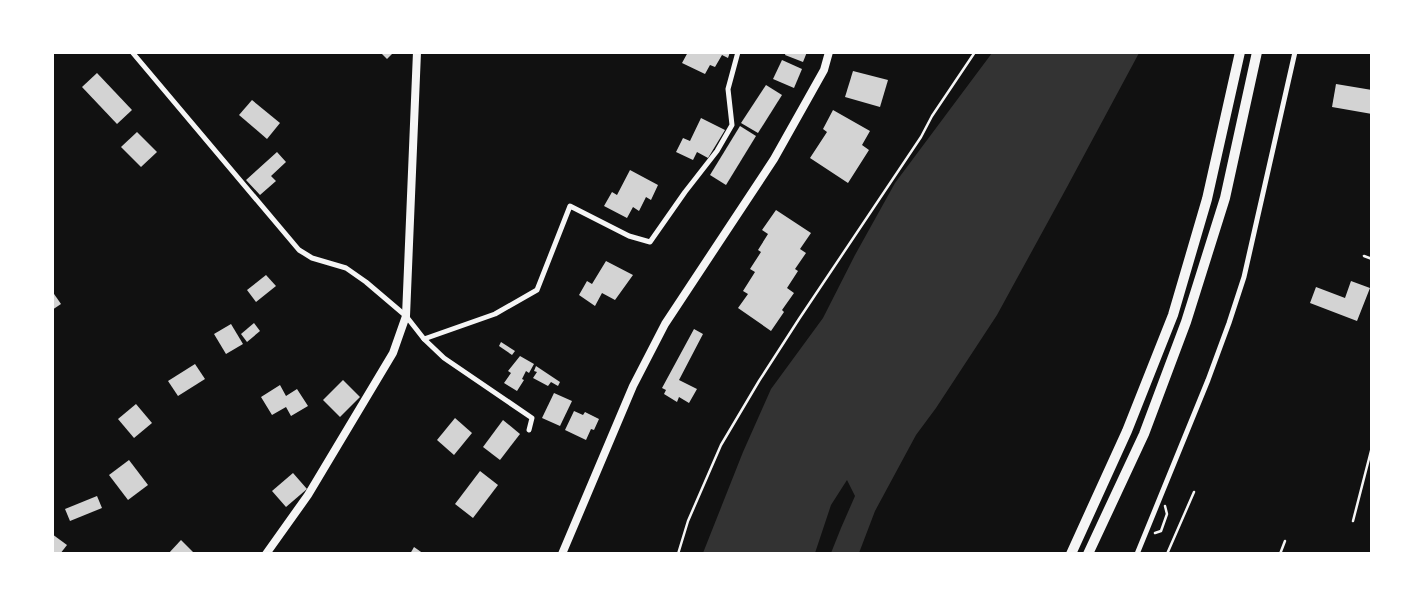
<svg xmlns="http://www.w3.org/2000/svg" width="1424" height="606" font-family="'Asap Condensed',sans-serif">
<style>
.water{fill:#333}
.building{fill:#d3d3d3}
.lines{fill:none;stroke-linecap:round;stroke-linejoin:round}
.path{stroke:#f5f5f5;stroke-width:2.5}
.service{stroke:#f5f5f5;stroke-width:2.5}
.minor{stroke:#f5f5f5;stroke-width:5}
.secondary{stroke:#f5f5f5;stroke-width:8}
.motorway{stroke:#f5f5f5;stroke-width:10}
</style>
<rect width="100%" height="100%" fill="#111"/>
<path class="water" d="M992 53H1139L1067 187 997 315 936 408 916 435 875 511 859 553H831L841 528 855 496 847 480 831 505 815 553H703L743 452 771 389 823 318 855 255 895 183Z"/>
<g class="building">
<path d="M380 52H394L387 59Z"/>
<path d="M688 52 695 54 696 52H730L728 58 722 55 715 67 710 65 705 74 682 63Z"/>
<path d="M786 52H807L803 62 785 55Z"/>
<path d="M782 60 802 69 794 88 773 79Z"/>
<path d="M853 71 888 80 880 107 845 97Z"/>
<path d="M97 73 132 110 117 124 82 87Z"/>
<path d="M1336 84 1372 90V114L1332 107Z"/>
<path d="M766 85 782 95 758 133 741 123Z"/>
<path d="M252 100 280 123 267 139 239 115Z"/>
<path d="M833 110 870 131 862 145 869 150 848 183 810 158 827 132 823 129Z"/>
<path d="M701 118 725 130 708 158 697 152 693 160 676 152 683 138 690 141Z"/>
<path d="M740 126 756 136 726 185 710 175Z"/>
<path d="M137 132 157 152 141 167 121 147Z"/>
<path d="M277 152 286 162 271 176 276 181 260 195 246 180Z"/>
<path d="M630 170 658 185 651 200 646 197 639 211 633 207 627 218 604 206 612 192 617 195Z"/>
<path d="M776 210 811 233 800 249 806 253 795 269 798 271 787 288 794 293 782 310 784 312 771 331 738 308 748 294 743 291 755 272 750 269 761 252 758 250 768 234 762 230Z"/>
<path d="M606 261 633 275 615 300 602 293 595 306 579 295 587 281 592 284Z"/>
<path d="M266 275 276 286 256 302 247 290Z"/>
<path d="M1351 281 1370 288 1357 321 1310 303 1316 287 1345 298Z"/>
<path d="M52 291 61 304 52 310Z"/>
<path d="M254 323 260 331 247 342 241 334Z"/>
<path d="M231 324 243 344 226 354 214 334Z"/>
<path d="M694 329 703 334 679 380 697 389 689 403 679 397 677 402 664 394 666 390 662 388Z"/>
<path d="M501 342 515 351 512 355 499 346Z"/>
<path d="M520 356 534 364 529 373 526 371 522 379 524 380 517 391 504 383 511 373 508 371Z"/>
<path d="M195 364 205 379 178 396 168 381Z"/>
<path d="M536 366 560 382 558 386 551 382 548 386 533 378 537 372 534 371Z"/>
<path d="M343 380 360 397 340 417 323 400Z"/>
<path d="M280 385 286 396 297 389 308 406 291 416 286 407 272 415 261 397Z"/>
<path d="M554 393 572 401 560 426 542 418Z"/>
<path d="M136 404 152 423 134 438 118 419Z"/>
<path d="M574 411 583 415 585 412 599 419 594 430 591 429 586 440 565 430Z"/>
<path d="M455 418 472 433 454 455 437 440Z"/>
<path d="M503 420 520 434 500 460 483 447Z"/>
<path d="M129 460 148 485 128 500 109 475Z"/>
<path d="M480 471 498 485 473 518 455 504Z"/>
<path d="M293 473 307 489 286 507 272 491Z"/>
<path d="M97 496 102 508 70 521 65 509Z"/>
<path d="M52 534 67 545 60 554H52Z"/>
<path d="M181 540 195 554H168Z"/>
<path d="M414 547 424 554H410Z"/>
</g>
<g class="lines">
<g class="path">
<path d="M1155 533 1161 531 1167 514 1165 506"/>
<path d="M678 554 688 521 721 445 759 381 799 319 921 137 932 116 975 52"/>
</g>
<g class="service">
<path d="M1364 256 1372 259"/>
<path d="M1353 521 1372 447"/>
<path d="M1167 554 1194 492"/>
<path d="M1280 554 1285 541"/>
</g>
<g class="minor">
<path d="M132 52 299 250 312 258 346 268 366 282 406 316 424 339 444 358 532 418 529 430"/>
<path d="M424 339 495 314 537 290 570 206 629 236 650 242 685 192 717 151 732 125 728 89 738 52"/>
<path d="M1137 554 1208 380 1229 323 1244 277 1295 52"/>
</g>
<g class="secondary">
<path d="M266 554 308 495 393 353 406 316 417 52"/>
<path d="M562 554 633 386 665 324 774 159 824 70 829 52"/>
</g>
<g class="motorway">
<path d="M1071 554 1127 431 1173 315 1207 199 1240 52"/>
<path d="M1088 554 1144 434 1186 322 1225 198 1257 52"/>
</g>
</g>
<rect width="1424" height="606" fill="none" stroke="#ffffff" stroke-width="108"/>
</svg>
